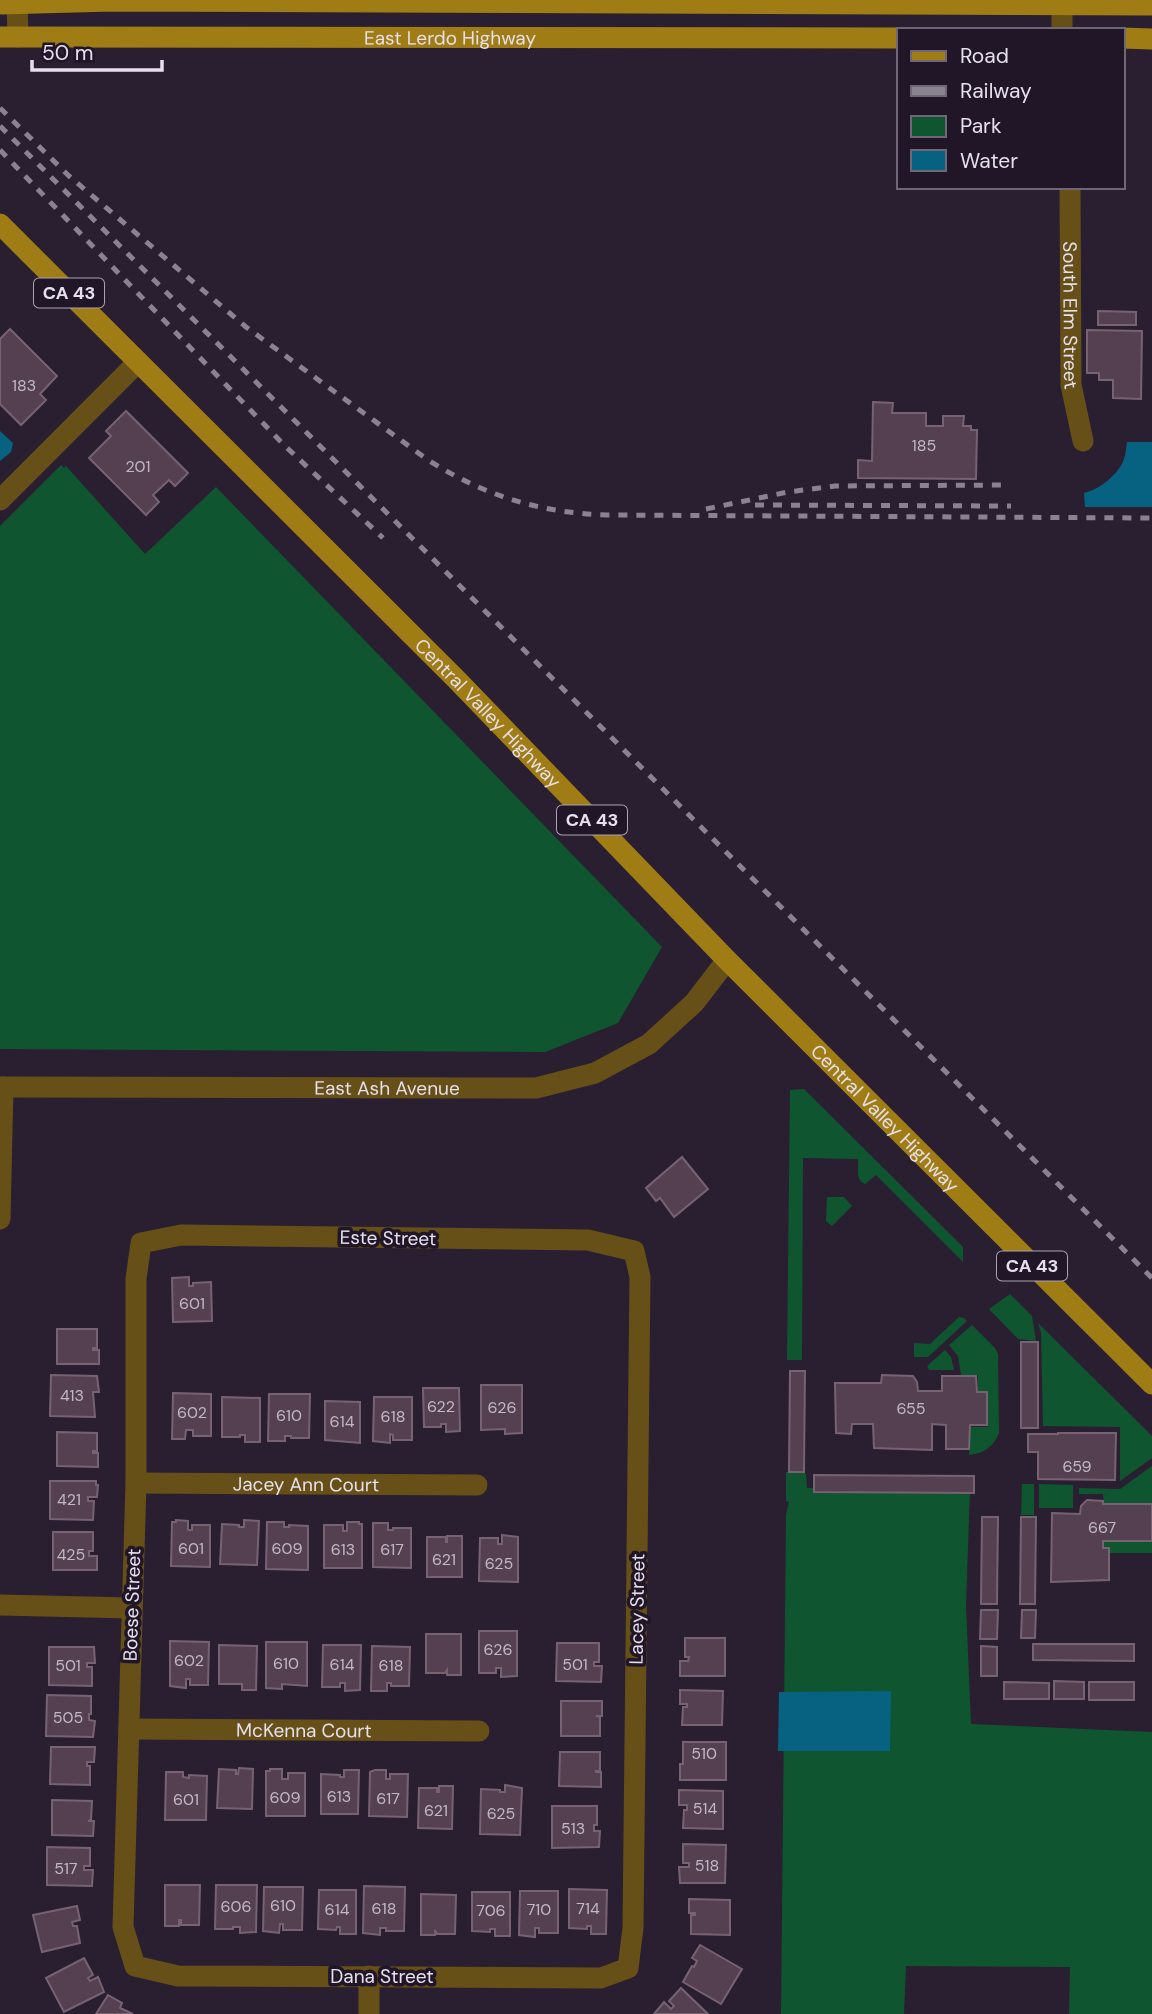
<svg xmlns="http://www.w3.org/2000/svg" width="1152" height="2014" font-family="'DM Sans',sans-serif">
<style>
.green{fill:#0f5530}
.water{fill:#076282}
.building{fill:#544050;stroke:#776272;stroke-width:2}
.lines{fill:none;stroke-linecap:round;stroke-linejoin:round}
.minor{stroke:#665018;stroke-width:21}
.major{stroke:#a07c15;stroke-width:21}
.rail{stroke:#8a8291;stroke-width:5;stroke-dasharray:9 9;stroke-linecap:butt}
.labels{text-anchor:middle;dominant-baseline:central;stroke-width:7;stroke-linejoin:round;paint-order:stroke}
.number-label{font-size:16px;fill:#c2b8c5}
.shield{fill:#201627;stroke:#aba3b1;stroke-width:2}
.shield-label{font-size:18px;font-weight:bold;fill:#e6e0ec}
.street-label{font-size:19px;fill:#e6e0ec;stroke:#201627}
</style>
<rect width="100%" height="100%" fill="#291f31"/>
<g class="green">
<path d="M61 465 64 468 66 466 145 554 216 487 662 947 618 1023 545 1052 0 1049V526Z"/>
<path d="M804 1089 963 1247V1262L876 1175 865 1184C855 1181 859 1168 858 1159L803 1158 802 1360H787L790 1090Z"/>
<path d="M827 1197H844L852 1206 832 1226 826 1221Z"/>
<path d="M1010 1294 1032 1316 1036 1341 1018 1339 989 1309Z"/>
<path d="M959 1317 964 1318 967 1321 928 1357H914V1343L930 1344Z"/>
<path d="M1038 1323 1152 1436V1458L1120 1481V1427L1043 1426 1041 1333Z"/>
<path d="M972 1325 995 1348 998 1354 999 1433C993 1447 985 1453 969 1455L970 1427H988V1391H978V1375H961L958 1356 949 1345Z"/>
<path d="M945 1350 951 1357 954 1370H929L927 1366Z"/>
<path d="M1152 1466V1504H1104L1103 1494H1079V1488L1120 1489Z"/>
<path d="M786 1472H804L806 1474 807 1488H970L966 1606 971 1724 1152 1732V2014H1069L1070 1967 906 1966 904 2014H781L786 1515 789 1502 786 1501Z"/>
<path d="M1022 1484H1034V1515H1021Z"/>
<path d="M1039 1484 1073 1485V1508H1039Z"/>
<path d="M1103 1542H1152V1553H1104Z"/>
</g>
<g class="water">
<path d="M0 431 13 443 11 452 0 461Z"/>
<path d="M1127 442H1152V507H1085L1084 493C1099 490 1119 474 1124 459 1126 454 1126 447 1127 442Z"/>
<path d="M891 1691 890 1751H778L779 1692Z"/>
</g>
<g class="building">
<path d="M1098 311 1136 312V325H1098Z"/>
<path d="M10 329 57 376 40 394 46 400 21 425 0 404V339Z"/>
<path d="M1087 330 1142 331 1141 399 1113 398V380H1099V373H1087Z"/>
<path d="M873 402 893 403 892 413H926V426H943V416H964L963 426H971V430H977L976 479 858 478V460L872 461Z"/>
<path d="M126 411 188 473 175 486 169 480 153 495 159 502 146 515 89 458 111 436 106 431Z"/>
<path d="M682 1157 708 1189 674 1217 660 1198 656 1201 646 1188Z"/>
<path d="M189 1277V1286H193V1283L211 1282 212 1321 173 1322 172 1278Z"/>
<path d="M57 1329H97V1348H93V1350H99V1364H57Z"/>
<rect x="1021" y="1342" width="17" height="86"/>
<path d="M790 1371H805L804 1472H789Z"/>
<path d="M51 1375 97 1376 99 1392H93L95 1417 50 1416Z"/>
<path d="M882 1375 913 1376 917 1382 918 1391H942V1376H976L977 1392H987V1425H970L969 1449H946V1425L932 1424V1450L874 1448 873 1424H852L851 1434 836 1433 835 1383H881Z"/>
<path d="M481 1385H522V1433L505 1434V1429L481 1430Z"/>
<path d="M423 1388H459L460 1431 446 1432V1424H441V1427H424Z"/>
<path d="M173 1393 211 1394V1436H193V1430H186L185 1439H172Z"/>
<path d="M269 1394H310L309 1438H291V1436H285V1441H268Z"/>
<path d="M222 1397 260 1398V1442H245V1435H240V1437H222Z"/>
<path d="M374 1397H412V1440H393V1435L390 1434V1443L373 1441Z"/>
<path d="M325 1401 360 1402V1443L325 1440Z"/>
<path d="M57 1432 97 1433V1451H93V1453H98V1467L57 1466Z"/>
<path d="M1058 1433H1116L1115 1480 1038 1479V1452H1028V1434H1058Z"/>
<path d="M814 1475 974 1476V1493L814 1492Z"/>
<path d="M50 1481H96V1485H98L97 1497H88V1501H94L93 1520 50 1519Z"/>
<path d="M1087 1500 1103 1501V1504H1152V1541H1103V1548H1109V1580L1051 1582 1052 1513 1080 1514 1081 1506Z"/>
<path d="M982 1517H998L997 1604H981Z"/>
<path d="M1021 1517H1036L1035 1604H1020Z"/>
<path d="M176 1520 188 1521V1530H192V1525H210V1567L171 1566 172 1522H176Z"/>
<path d="M244 1520 259 1521 257 1565 220 1564 222 1524 239 1525V1527H244Z"/>
<path d="M267 1522H284V1527H289V1525L308 1526V1570L266 1569Z"/>
<path d="M347 1522H359V1524H362V1568H324V1525H343V1531H347Z"/>
<path d="M373 1523H388V1530H393V1528H411V1568L373 1567Z"/>
<path d="M53 1532H93V1551H89V1556H97V1570H53Z"/>
<path d="M502 1535 518 1537V1582L479 1581 480 1538H498V1544H502Z"/>
<path d="M447 1536H462V1577H427V1537H446V1542H447Z"/>
<path d="M981 1610H998L997 1639H980Z"/>
<path d="M1022 1610H1036L1035 1638H1021Z"/>
<path d="M479 1631H517V1676L501 1677V1668H496V1673H479Z"/>
<path d="M426 1634H461V1675H447V1670L445 1673H426Z"/>
<path d="M685 1638H725V1676H680V1661H688L689 1657H685Z"/>
<path d="M170 1641 209 1642 208 1685H190V1679H186V1688L170 1686Z"/>
<path d="M266 1642H307V1686L282 1684V1689L266 1688Z"/>
<path d="M557 1643H599V1662H594V1666H602L601 1682 556 1681Z"/>
<path d="M1033 1644H1134V1661L1033 1660Z"/>
<path d="M219 1645 257 1646 256 1690H242V1684H219Z"/>
<path d="M323 1645H361L360 1690 345 1691V1683H340V1687H322Z"/>
<path d="M372 1646 410 1647 409 1686H391V1683H387V1691H371Z"/>
<path d="M981 1646 997 1647V1676H981Z"/>
<path d="M49 1647H94L95 1663H87V1667H92V1686L49 1685Z"/>
<path d="M1054 1681 1084 1682V1699H1054Z"/>
<path d="M1004 1682 1049 1683V1699H1004Z"/>
<rect x="1089" y="1682" width="45" height="18"/>
<path d="M680 1690 723 1691 722 1725H682L683 1707H687V1704H680Z"/>
<path d="M47 1695 91 1696V1714H89V1720L95 1721 93 1737 46 1736Z"/>
<path d="M561 1701H602V1716H596L600 1717V1736H561Z"/>
<path d="M683 1742H726V1780H680V1764H683Z"/>
<path d="M51 1747H95L94 1762H87V1766H90V1785L50 1784Z"/>
<path d="M560 1752H600V1771H596V1772H601V1787L559 1786Z"/>
<path d="M239 1768 253 1769 252 1809 217 1808 219 1769 236 1770V1774H238Z"/>
<path d="M270 1769H282V1779H288V1773H305V1816H266V1771H270Z"/>
<path d="M344 1770H359L358 1814H321V1774L340 1775V1777H344Z"/>
<path d="M375 1770H386V1779H390V1774H408L407 1817 369 1816 370 1772Z"/>
<path d="M166 1772H183V1777L189 1778V1775L207 1776 206 1820H165Z"/>
<path d="M505 1785 522 1788 520 1835 480 1834 481 1789 500 1790V1792H505Z"/>
<path d="M439 1786H453L452 1829 418 1828 419 1788H437V1792H439Z"/>
<path d="M679 1790 723 1791V1829L683 1828 684 1810H687V1805H679Z"/>
<path d="M52 1800 92 1801 91 1820 88 1821H94L93 1836 52 1835Z"/>
<path d="M552 1806H597V1825H594V1831H600L599 1847 552 1848Z"/>
<path d="M683 1844 726 1845 725 1883H680L679 1867H689V1863H683Z"/>
<path d="M47 1847 90 1848V1866H84V1870H93L92 1886 47 1885Z"/>
<path d="M165 1885H200L199 1925H181V1920H179V1926H165Z"/>
<path d="M216 1885H257L256 1932 240 1933V1927H233V1929H215Z"/>
<path d="M364 1886 405 1887 404 1931H386V1928H380V1935L363 1933Z"/>
<path d="M264 1887H303L302 1930H283V1924H280L279 1933 263 1931Z"/>
<path d="M569 1889 607 1890 606 1934H591V1926H587V1929L569 1928Z"/>
<path d="M319 1890H356V1934H340V1927H337L336 1930 318 1929Z"/>
<path d="M520 1891H558V1933H539V1928H535V1937L519 1935Z"/>
<path d="M472 1892H510V1936H495V1929H490V1932L472 1931Z"/>
<path d="M421 1894 456 1895 455 1934H437L435 1930V1935H421Z"/>
<path d="M689 1899 730 1900V1935L691 1934V1915H695V1913H689Z"/>
<path d="M77 1906 80 1920 72 1922 73 1926H77L80 1943 42 1952 33 1915Z"/>
<path d="M700 1945 742 1969 721 2004 683 1982 692 1966 694 1967 697 1961 692 1958Z"/>
<path d="M84 1958 93 1975 88 1978 90 1981 98 1977 104 1992 64 2012 46 1978Z"/>
<path d="M681 1988 708 2014H654L664 2002 671 2009 674 2006 669 2001Z"/>
<path d="M108 1995 122 2003 120 2008 133 2014H96Z"/>
</g>
<g class="lines">
<g class="minor">
<path d="M17 0 18 37"/>
<path d="M1062 30V0"/>
<path id="s1" d="M1070 187 1071 385 1083 441"/>
<path d="M0 500 138 362"/>
<path id="s2" d="M0 1087 536 1088 595 1073 649 1044 694 1003 727 960"/>
<path d="M0 1219 3 1087"/>
<path d="M181 1235 588 1240 634 1251 640 1277 633 1928 628 1968 601 1978 178 1976 135 1966 123 1927 136 1483V1279L141 1243Z"/>
<path id="s3" d="M136 1483 477 1485"/>
<path d="M0 1605 131 1608"/>
<path id="s4" d="M129 1729 479 1731"/>
<path d="M369 1976V2014"/>
</g>
<g class="major">
<path d="M0 4 113 1 1152 5"/>
<path id="s5" d="M0 37 898 38"/>
<path d="M1122 38 1152 39"/>
<path id="s6" d="M0 224 457 680 727 960 1152 1384"/>
</g>
<g class="rail">
<path d="M0 108 69 176 246 327 428 460C485 496 540 513 608 515L1152 518"/>
<path d="M0 126 1152 1278"/>
<path d="M0 150 284 445 383 538"/>
<path d="M755 505 1011 506"/>
<path d="M706 509 788 492 835 486 1008 485"/>
</g>
</g>
<g class="labels">
<g class="number-label">
<text x="24" y="385">183</text>
<text x="924" y="445">185</text>
<text x="138" y="466">201</text>
<text x="192" y="1303">601</text>
<text x="72" y="1395">413</text>
<text x="441" y="1406">622</text>
<text x="502" y="1407">626</text>
<text x="911" y="1408">655</text>
<text x="192" y="1412">602</text>
<text x="289" y="1415">610</text>
<text x="393" y="1416">618</text>
<text x="342" y="1421">614</text>
<text x="1077" y="1466">659</text>
<text x="69" y="1499">421</text>
<text x="1102" y="1527">667</text>
<text x="191" y="1548">601</text>
<text x="287" y="1548">609</text>
<text x="343" y="1549">613</text>
<text x="392" y="1549">617</text>
<text x="71" y="1554">425</text>
<text x="444" y="1559">621</text>
<text x="499" y="1563">625</text>
<text x="498" y="1649">626</text>
<text x="189" y="1660">602</text>
<text x="286" y="1663">610</text>
<text x="342" y="1664">614</text>
<text x="575" y="1664">501</text>
<text x="68" y="1665">501</text>
<text x="391" y="1665">618</text>
<text x="68" y="1717">505</text>
<text x="704" y="1753">510</text>
<text x="339" y="1796">613</text>
<text x="285" y="1797">609</text>
<text x="388" y="1798">617</text>
<text x="186" y="1799">601</text>
<text x="705" y="1808">514</text>
<text x="436" y="1810">621</text>
<text x="501" y="1813">625</text>
<text x="573" y="1828">513</text>
<text x="707" y="1865">518</text>
<text x="66" y="1868">517</text>
<text x="283" y="1905">610</text>
<text x="236" y="1906">606</text>
<text x="384" y="1908">618</text>
<text x="588" y="1908">714</text>
<text x="337" y="1909">614</text>
<text x="539" y="1909">710</text>
<text x="491" y="1910">706</text>
</g>
<g class="shield">
<rect x="34" y="278.5" width="70" height="29" rx="5"/>
<rect x="557" y="805.5" width="70" height="29" rx="5"/>
<rect x="997" y="1251.5" width="70" height="29" rx="5"/>
</g>
<g class="shield-label">
<text x="69" y="293">CA 43</text>
<text x="592" y="820">CA 43</text>
<text x="1032" y="1266">CA 43</text>
</g>
<g class="street-label">
<text stroke="none"><textPath href="#s5" startOffset="450">East Lerdo Highway</textPath></text>
<text stroke="none"><textPath href="#s1" startOffset="128">South Elm Street</textPath></text>
<text stroke="none"><textPath href="#s6" startOffset="691">Central Valley Highway</textPath></text>
<text stroke="none"><textPath href="#s2" startOffset="387">East Ash Avenue</textPath></text>
<text stroke="none"><textPath href="#s6" startOffset="1258">Central Valley Highway</textPath></text>
<text transform="translate(388 1238) rotate(1)">Este Street</text>
<text stroke="none"><textPath href="#s3" startOffset="170">Jacey Ann Court</textPath></text>
<text transform="translate(132 1605) rotate(-88)">Boese Street</text>
<text transform="translate(637 1609) rotate(-89)">Lacey Street</text>
<text stroke="none"><textPath href="#s4" startOffset="175">McKenna Court</textPath></text>
<text x="382" y="1976">Dana Street</text>
</g>
</g>
<rect x="897" y="28" width="228" height="161" fill="#201627" stroke="#6f6776" stroke-width="2"/>
<rect x="911" y="51" width="35" height="10" fill="#a07c15" stroke="#6f6776" stroke-width="2"/>
<text x="960" y="63" font-size="21" fill="#e6e0ec">Road</text>
<rect x="911" y="86" width="35" height="10" fill="#8a8291" stroke="#6f6776" stroke-width="2"/>
<text x="960" y="98" font-size="21" fill="#e6e0ec">Railway</text>
<rect x="911" y="116" width="35" height="21" fill="#0f5530" stroke="#6f6776" stroke-width="2"/>
<text x="960" y="133" font-size="21" fill="#e6e0ec">Park</text>
<rect x="911" y="150" width="35" height="21" fill="#076282" stroke="#6f6776" stroke-width="2"/>
<text x="960" y="168" font-size="21" fill="#e6e0ec">Water</text>
<path d="M32 60v10h130v-10" fill="none" stroke="#e6e0ec" stroke-width="3.5"/>
<text x="42" y="60" font-size="21" fill="#e6e0ec" stroke="#201627" stroke-width="5" paint-order="stroke">50 m</text>
</svg>
